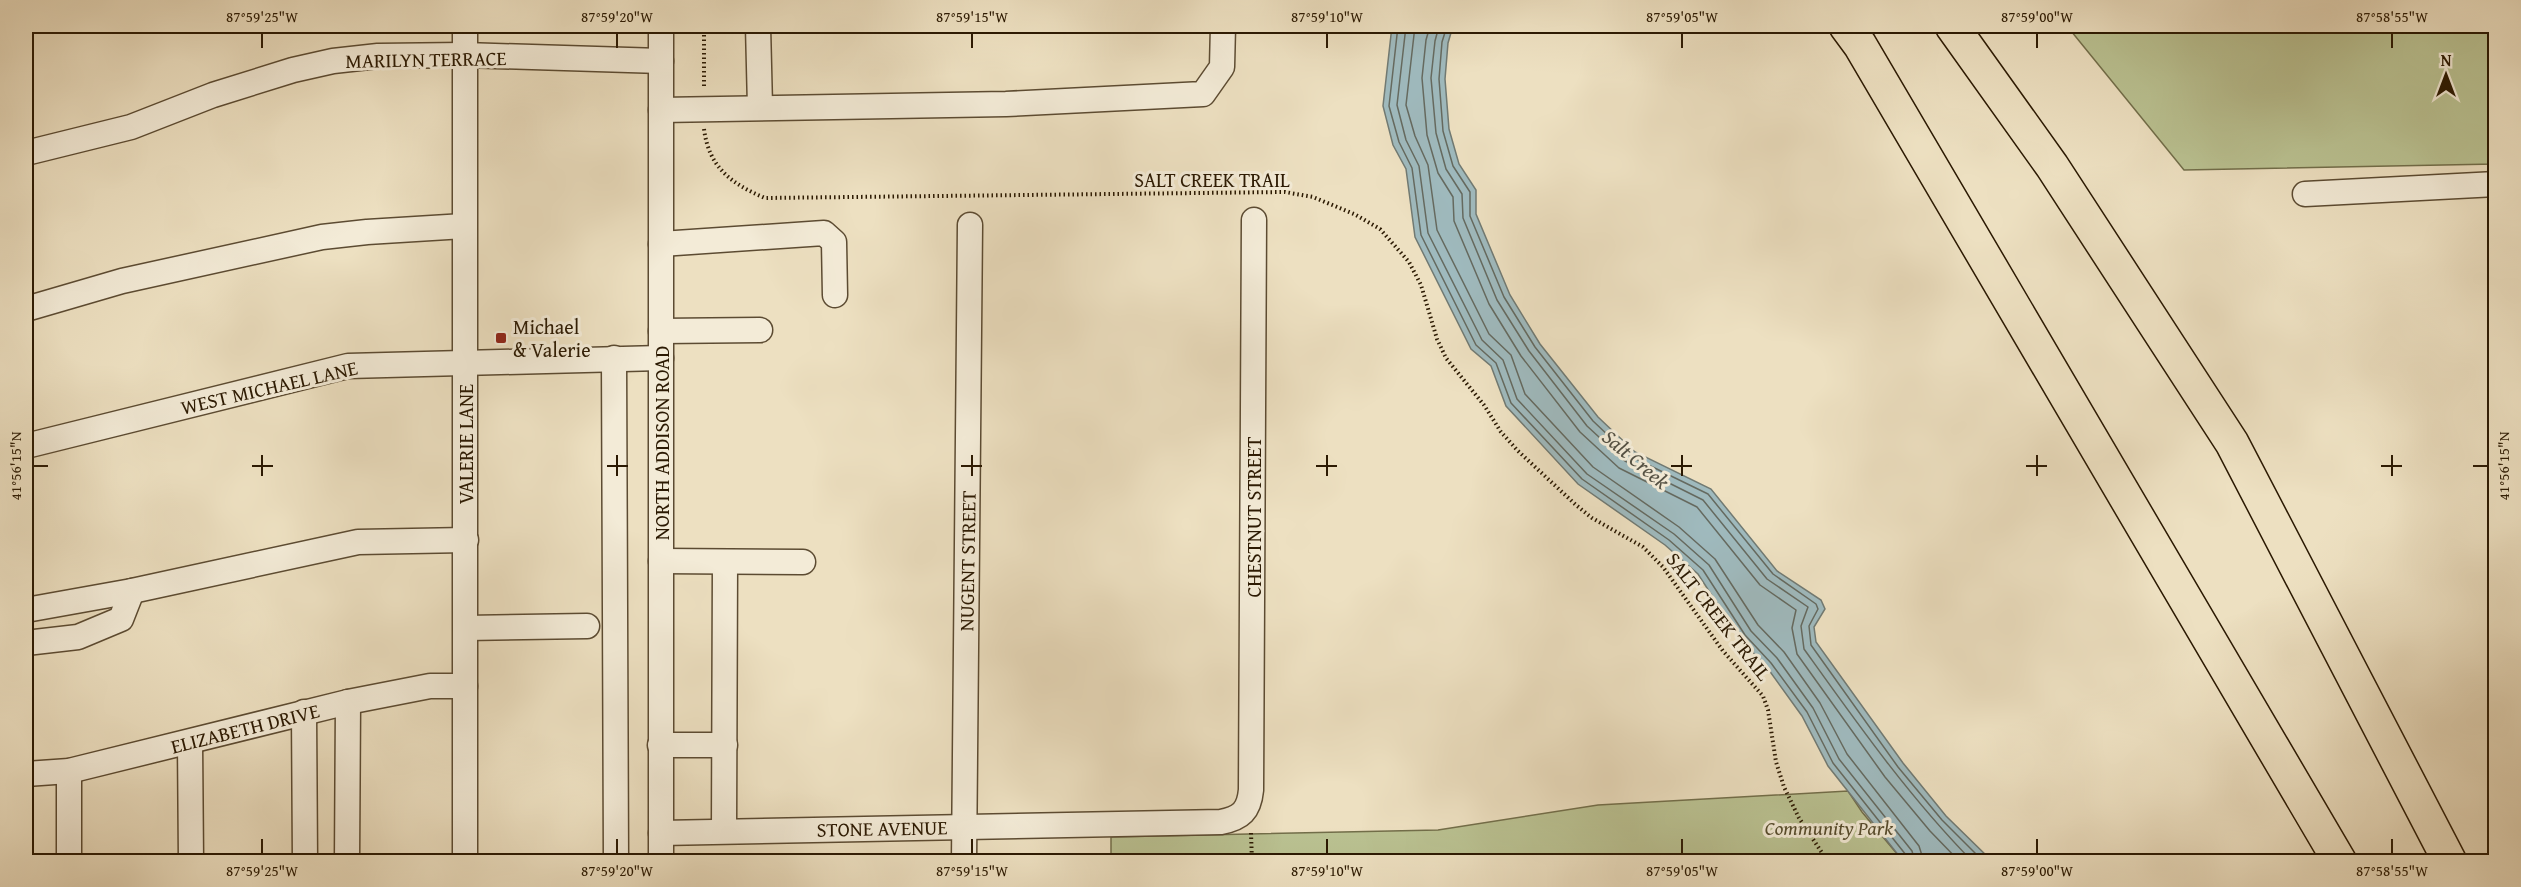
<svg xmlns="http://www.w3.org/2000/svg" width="2521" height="887" font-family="'Gentium Book Plus',serif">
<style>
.green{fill:#bac292;stroke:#726e4a;stroke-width:1.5}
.water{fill:#9fbabe;stroke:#717a73;stroke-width:1.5}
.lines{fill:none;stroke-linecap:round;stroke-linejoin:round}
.shore{stroke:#656a60;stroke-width:1.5}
.minor-casing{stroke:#5c4b32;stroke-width:27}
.highway-casing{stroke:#2b1902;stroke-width:36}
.path{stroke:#2b1902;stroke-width:4;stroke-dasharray:1.5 3;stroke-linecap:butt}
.minor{stroke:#f3ebd7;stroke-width:24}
.highway{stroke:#ede0c1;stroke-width:33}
.ticks{fill:none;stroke:#2b1902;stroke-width:2}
.poi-dot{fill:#8f2418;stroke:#f3ebd7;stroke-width:2}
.labels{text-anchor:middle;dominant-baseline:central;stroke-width:6;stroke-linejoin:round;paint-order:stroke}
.street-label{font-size:20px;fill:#2b1902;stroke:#f3ebd7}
.poi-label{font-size:20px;fill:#2b1902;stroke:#f3ebd7;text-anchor:start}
.park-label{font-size:20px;font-style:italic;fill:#564c2d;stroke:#f3ebd7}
.water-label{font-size:21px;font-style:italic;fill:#545144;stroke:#f3ebd7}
.neatline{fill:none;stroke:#2b1902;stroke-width:2}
.ticks-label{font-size:15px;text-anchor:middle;fill:#2b1902}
</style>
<rect width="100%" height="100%" fill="#ede0c1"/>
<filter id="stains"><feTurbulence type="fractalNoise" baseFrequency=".00333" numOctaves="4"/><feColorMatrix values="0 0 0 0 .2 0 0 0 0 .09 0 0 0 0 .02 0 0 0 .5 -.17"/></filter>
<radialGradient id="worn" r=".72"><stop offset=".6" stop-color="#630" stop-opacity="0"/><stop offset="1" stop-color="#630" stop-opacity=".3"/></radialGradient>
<g class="green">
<path d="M2067 26H2495V164L2184 170Z"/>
<path d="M1848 791 1862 812 1903 861 1111 862V837L1438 830 1598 805Z"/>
</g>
<path class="water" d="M1392 26H1453L1448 43 1445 79 1449 129 1459 164 1476 190V214L1510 295 1540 344 1598 417 1635 452 1711 489 1777 571 1821 600 1825 609 1814 627 1816 642 1903 763 1946 816 1992 861H1903L1828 766 1802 716 1766 666 1740 639 1698 574 1665 545 1578 484 1506 406 1491 366 1471 349 1415 237 1406 169 1393 145 1383 106Z"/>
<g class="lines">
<g class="shore">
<path d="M1398 26 1389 106 1399 142 1412 168 1421 235 1476 345 1496 363 1511 403 1582 479 1669 540 1703 570 1745 635 1771 663 1807 712 1833 763 1906 855 1907 862"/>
<path d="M1406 26 1397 105 1406 140 1419 166 1428 233 1482 340 1503 360 1517 399 1587 474 1674 534 1709 565 1751 631 1777 658 1813 708 1839 759 1912 851 1915 862"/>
<path d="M1415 26 1406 105 1415 136 1428 165 1437 230 1489 334 1511 355 1525 394 1593 467 1679 527 1715 559 1758 625 1784 652 1820 703 1847 754 1919 846 1924 862"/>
<path d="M1430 26 1426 40 1422 78 1427 135 1438 173 1453 197 1454 221 1489 304 1521 356 1580 432 1619 468 1697 507 1760 585 1796 610 1792 628 1797 654 1885 777 1930 831 1960 862"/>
<path d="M1439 26 1435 41 1431 78 1436 133 1446 169 1462 194 1463 218 1497 300 1529 351 1587 426 1625 461 1703 500 1767 579 1808 607 1801 626 1804 649C1857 723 1909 797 1973 862"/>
<path d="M1447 26 1442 42 1439 79 1443 131 1453 166 1470 192V216L1504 297 1535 347 1593 421 1630 456 1708 494 1773 574 1816 604 1818 609 1809 626 1811 645 1898 767 1942 820 1984 862"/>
</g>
<defs>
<g id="minor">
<path d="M465 26V862"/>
<path d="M758 26 760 107"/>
<path d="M661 110 1006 104 1203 94 1222 67 1223 26"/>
<path d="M26 153 131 127 213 95 293 70 333 61 378 56 464 55 661 61"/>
<path d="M2305 194 2496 184"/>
<path d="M661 244 824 233 834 242 835 295"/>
<path d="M26 309 122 281 322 237 367 232 464 226"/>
<path d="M661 331 760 330"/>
<path d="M614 358 616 862"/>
<path d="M26 446 348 366 661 358"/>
<path d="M661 561 803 562"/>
<path d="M26 610 132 591 358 542 466 540"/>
<path d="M466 628 587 626"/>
<path d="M26 643 78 637 121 619 132 591"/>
<path d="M304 712 305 862"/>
<path d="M190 742 191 862"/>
<path d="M660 745H725"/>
<path d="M26 774 69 771 348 702 430 686H465"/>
<path d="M724 831 725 562"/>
<path d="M661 833 1221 822C1241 818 1249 811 1251 790L1254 220"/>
<path d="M69 862V771"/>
<path d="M347 862 348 702"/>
<path d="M661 862V26"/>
<path d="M964 862 970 225"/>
</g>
<g id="highway">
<path d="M1846 26 1860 45 2340 862"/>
<path d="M1952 26 2052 166 2232 443 2450 862"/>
</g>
</defs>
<use href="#minor" class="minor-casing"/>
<use href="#highway" class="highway-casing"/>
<g class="path">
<path d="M704 26V89"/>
<path d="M704 129C709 168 732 184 765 198L1285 192 1313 197 1354 214 1380 229 1409 262 1421 285 1437 339 1446 358 1484 405 1501 432 1518 451 1576 505 1592 518 1643 547 1663 567 1723 651 1763 696 1768 710 1776 762 1784 787 1799 818 1828 862"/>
<path d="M1251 833 1252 862"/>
</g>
<use href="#minor" class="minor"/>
<use href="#highway" class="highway"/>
</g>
<path class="ticks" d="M262 33V48M617 33V48M972 33V48M1327 33V48M1682 33V48M2037 33V48M2392 33V48M262 455V476M617 455V476M972 455V476M1327 455V476M1682 455V476M2037 455V476M2392 455V476M33 466H48M252 466H273M607 466H628M961 466H982M1316 466H1337M1671 466H1692M2026 466H2047M2381 466H2402M2473 466H2488M262 839V854M617 839V854M972 839V854M1327 839V854M1682 839V854M2037 839V854M2392 839V854"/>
<rect class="poi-dot" x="495" y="332" width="12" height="12" rx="3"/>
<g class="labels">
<g class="street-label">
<text transform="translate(426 59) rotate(-1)">MARILYN TERRACE</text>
<text x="1212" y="179">SALT CREEK TRAIL</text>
<text transform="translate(269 387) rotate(-13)">WEST MICHAEL LANE</text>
<text transform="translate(661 443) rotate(-90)">NORTH ADDISON ROAD</text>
<text transform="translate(465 444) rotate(-90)">VALERIE LANE</text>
<text transform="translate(1253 517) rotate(-90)">CHESTNUT STREET</text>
<text transform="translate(967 561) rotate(-89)">NUGENT STREET</text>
<text transform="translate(1719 616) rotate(52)">SALT CREEK TRAIL</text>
<text transform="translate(245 728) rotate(-14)">ELIZABETH DRIVE</text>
<text transform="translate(882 828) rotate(-1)">STONE AVENUE</text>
</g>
<g class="poi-label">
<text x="513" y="326">Michael<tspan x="513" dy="23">&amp; Valerie</tspan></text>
</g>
<g class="park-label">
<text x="1829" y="827">Community Park</text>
</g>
<g class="water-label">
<text transform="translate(1636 459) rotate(40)">Salt Creek</text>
</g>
</g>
<rect width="2521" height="887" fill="none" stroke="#ede0c1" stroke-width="66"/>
<g transform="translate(2446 75)" stroke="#f3ebd7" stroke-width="4.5" paint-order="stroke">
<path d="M0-4.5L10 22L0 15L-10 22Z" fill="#2b1902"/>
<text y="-9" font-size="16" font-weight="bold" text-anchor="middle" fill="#2b1902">N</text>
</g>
<rect x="33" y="33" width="2455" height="821" class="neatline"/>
<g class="ticks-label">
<text x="262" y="22">87°59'25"W</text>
<text x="617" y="22">87°59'20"W</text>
<text x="972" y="22">87°59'15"W</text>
<text x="1327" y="22">87°59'10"W</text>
<text x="1682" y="22">87°59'05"W</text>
<text x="2037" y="22">87°59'00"W</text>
<text x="2392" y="22">87°58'55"W</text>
<text transform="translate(16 466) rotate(-90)" y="5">41°56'15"N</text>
<text transform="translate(2504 466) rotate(-90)" y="5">41°56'15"N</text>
<text x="262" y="876">87°59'25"W</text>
<text x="617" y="876">87°59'20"W</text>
<text x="972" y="876">87°59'15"W</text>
<text x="1327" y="876">87°59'10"W</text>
<text x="1682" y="876">87°59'05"W</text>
<text x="2037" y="876">87°59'00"W</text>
<text x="2392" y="876">87°58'55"W</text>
</g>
<rect width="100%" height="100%" filter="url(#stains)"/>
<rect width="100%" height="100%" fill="url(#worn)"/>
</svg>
